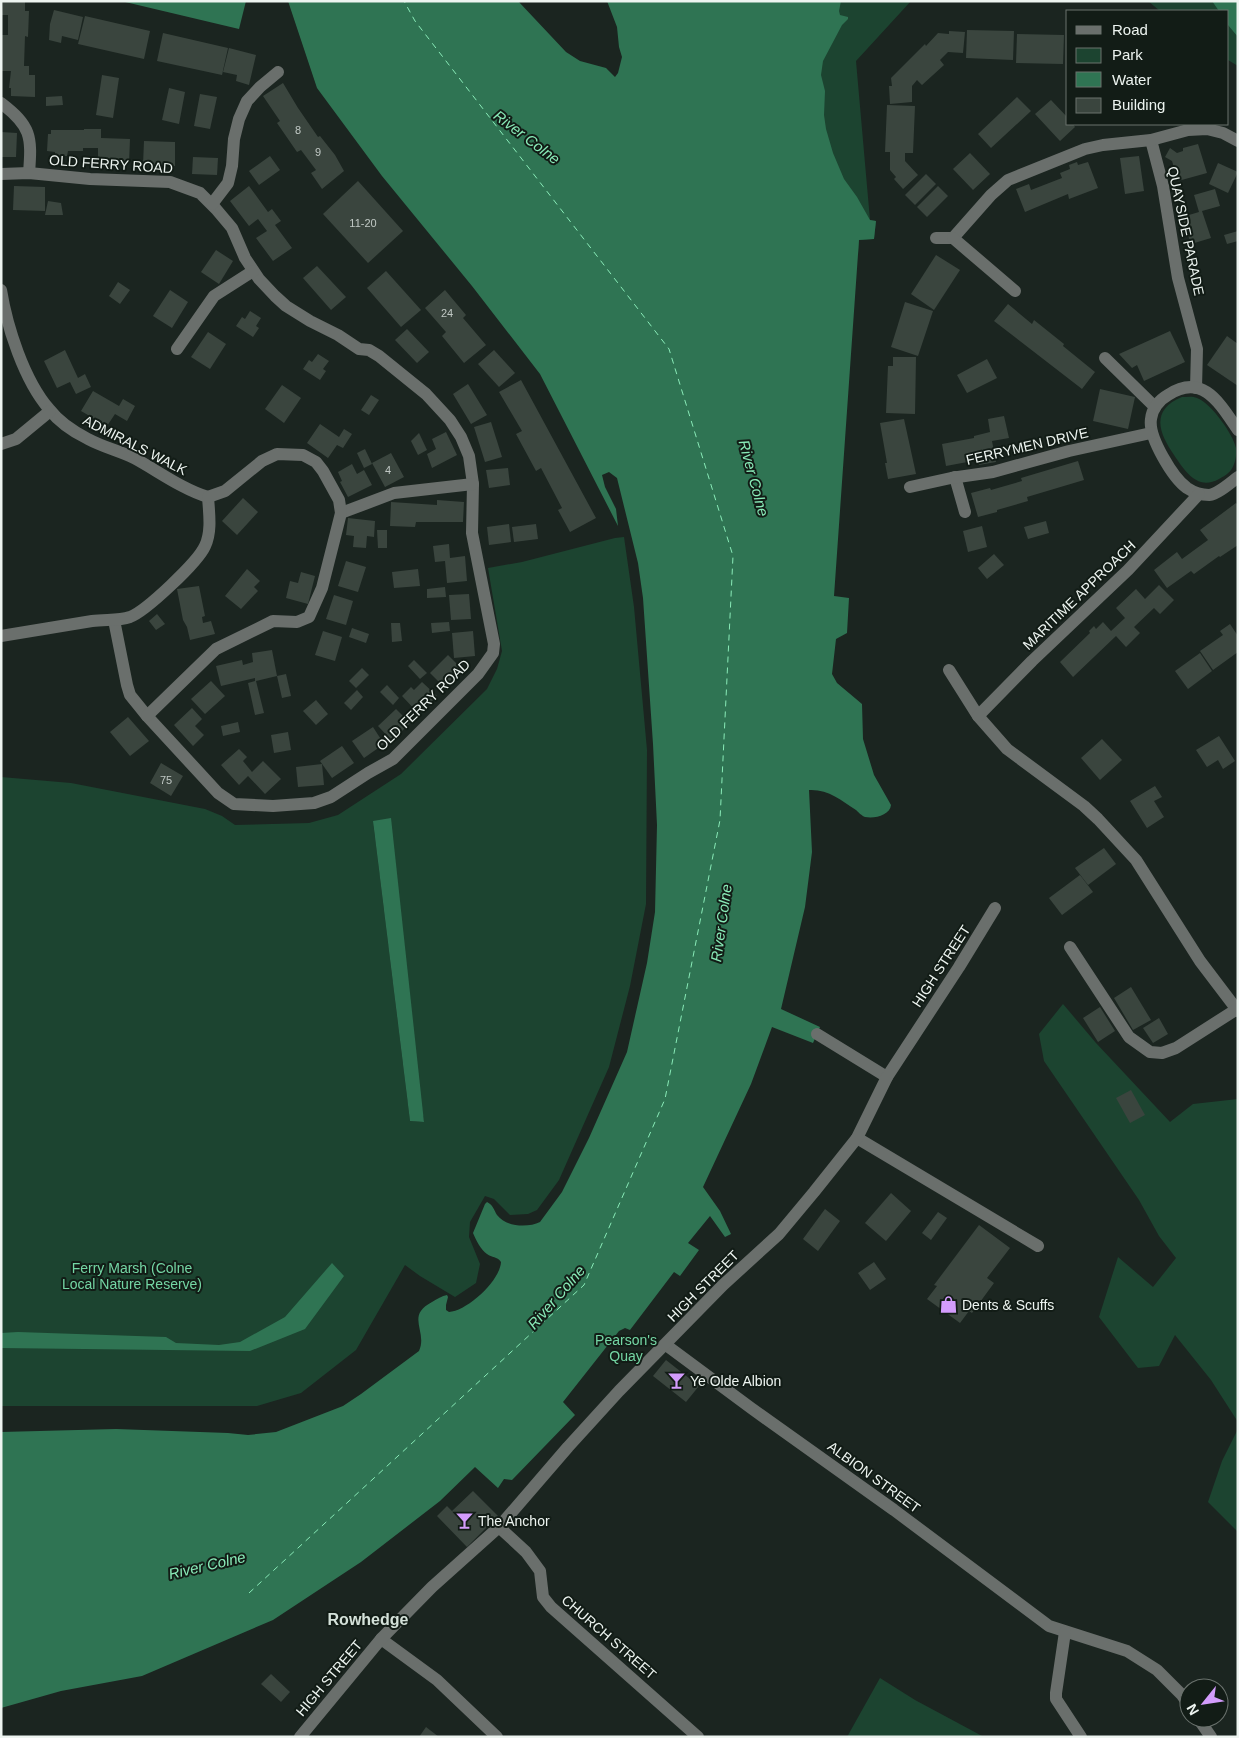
<svg xmlns="http://www.w3.org/2000/svg" width="1239" height="1738" font-family="Arial,sans-serif">
<style>
.green{fill:#1c4430;fill-rule:evenodd}
.water{fill:#2f7453}
.lines{fill:none;stroke-linecap:round;stroke-linejoin:round}
.ferry{stroke:#89ebb8;stroke-width:1;stroke-dasharray:6 5;stroke-linecap:butt}
.building{fill:#3a453e}
.minor{stroke:#6a6f6c;stroke-width:12}
.labels{text-anchor:middle;dominant-baseline:central;stroke-width:4;stroke-linejoin:round;paint-order:stroke}
.number-label{font-size:11px;fill:#c0c8c4}
.street-label{font-size:14px;fill:#edf4f0;stroke:#121c16}
.park-label{font-size:14px;fill:#74d6a4;stroke:#121c16}
.poi-label{font-size:14px;fill:#edf4f0;stroke:#121c16;text-anchor:start}
.water-label{font-size:15px;font-style:italic;fill:#89ebb8;stroke:#121c16}
.quarter-label{font-size:16px;font-weight:bold;fill:#d4e1d9;stroke:#121c16}
</style>
<rect width="100%" height="100%" fill="#1b2520"/>
<g class="green">
<path d="M728 1H911L856 61 870 220 876 221 874 239 859 240 858 255Z"/>
<path d="M1148 1H1238V66L1228 60V11H1160Z"/>
<path d="M1182 397C1187 397 1193 396 1197 398 1211 403 1233 434 1236 448 1237 456 1235 464 1231 470 1227 475 1224 476 1219 479 1197 491 1185 471 1174 455 1159 433 1150 410 1182 397Z"/>
<path d="M624 537 634 607 647 750 646 904 630 986 609 1067 559 1180 537 1210 528 1214 510 1215 494 1199 485 1196 470 1222 469 1237 480 1264 476 1283 455 1297 420 1276 405 1265 356 1350 301 1393 257 1406H1V777L71 783 205 809 222 816 235 825 309 823 338 815 401 774 487 689 497 669 502 651 488 568 522 562 615 538ZM373 821 424 1121V1122L410 1121Z"/>
<path d="M1063 1004 1096 1043 1170 1122 1193 1104 1238 1099V1422L1211 1380 1175 1335 1159 1366 1138 1368 1099 1317 1118 1257 1153 1287 1176 1258 1159 1236 1139 1200 1044 1061 1039 1034Z"/>
<path d="M1238 1429V1532L1208 1502 1222 1461Z"/>
<path d="M880 1678 915 1700 984 1737H847Z"/>
</g>
<g class="water">
<path d="M121 1H246L239 29Z"/>
<path d="M288 1H518L566 52 580 61 606 68 615 77 618 73 622 57 619 47 617 27 607 1H841L839 11 840 15 848 17V19L842 25 823 61 821 75 825 91 824 115 826 129 833 153 844 179 857 197 870 220 876 221 874 239 859 240 834 596 849 598 847 633 836 639 832 674 837 683 862 704 863 739 874 775 891 805C890 815 875 819 865 817 862 816 858 812 856 810 841 800 828 789 809 790L812 852 805 907 781 1009 820 1027 813 1043 772 1027 751 1084 703 1187 720 1211 731 1234 725 1237 710 1216 688 1243 699 1250 680 1276 674 1272 630 1330 625 1328 619 1331 563 1402 575 1415 512 1480 504 1479 498 1488 475 1467 440 1501 361 1562 273 1620 142 1676 61 1691 1 1708V1432L116 1429 228 1433 248 1435 276 1432 343 1406 361 1394 419 1351C428 1331 405 1316 432 1302 437 1299 442 1296 447 1295L448 1297 446 1305V1310L449 1312C467 1311 500 1281 501 1262 497 1256 492 1258 487 1254 481 1250 476 1240 473 1233L485 1204 487 1202C493 1205 494 1210 497 1215 506 1227 528 1228 540 1222L562 1192 589 1138 627 1052 647 963 655 912 657 825 653 744 643 598 638 563 617 478 609 472 602 475 605 487 616 509 618 526 540 374 472 286 382 176 317 88Z"/>
<path d="M1212 1H1238V37L1228 25V11H1219Z"/>
<path d="M391 818 424 1122 410 1121 373 821Z"/>
<path d="M332 1263 344 1276 305 1329 250 1351 1 1348V1333L18 1332 166 1337 176 1343 219 1345 240 1342 285 1317Z"/>
</g>
<g class="lines">
<path class="ferry" d="M249 1593 584 1285 665 1099 720 820 733 556 669 349 415 21 404 1"/>
</g>
<g class="building">
<path d="M3 1H25V11H29L28 37 25 36 24 66H29V75H35V97L11 96V88H9L11 71H1V35H8V15H2Z"/>
<path d="M54 10 83 17 78 40 62 36 61 43 49 40 50 24Z"/>
<path d="M85 16 150 31 144 59 78 44Z"/>
<path d="M967 30 1014 31 1013 60 966 58Z"/>
<path d="M949 31 965 32 963 53 948 52 940 60 944 65 922 85 917 80 912 86V102L890 104 889 86H892L891 78 925 44 926 46 938 33 949 34Z"/>
<path d="M163 33 228 48 222 75 157 61Z"/>
<path d="M1017 34 1064 35 1063 64 1016 63Z"/>
<path d="M229 48 256 55 249 85 236 81 237 75 223 72Z"/>
<path d="M102 75 119 78 113 118 96 115Z"/>
<path d="M283 83 298 108 318 137 320 136 335 155 344 171 322 189 311 173 316 170 301 150 297 152 277 123 280 121 263 96Z"/>
<path d="M169 88 185 92 179 124 162 120Z"/>
<path d="M200 94 217 97 210 129 194 126Z"/>
<path d="M62 96 63 105 46 106V97Z"/>
<path d="M1017 97 1031 111 991 148 978 134Z"/>
<path d="M1051 100 1068 118V124H1073L1075 127 1060 141 1035 114Z"/>
<path d="M887 105 915 106 913 153H905V161L918 175 903 189 894 179 896 177 890 170V152H885Z"/>
<path d="M84 129H101V138L130 139 129 164 98 162V148H83V151H68L67 156H55V152L47 151 48 134H51V130H84Z"/>
<path d="M1 132 17 133 16 157H1Z"/>
<path d="M144 141 175 142V166L143 165Z"/>
<path d="M1198 144 1207 173 1178 181 1172 161 1165 157 1170 148 1177 153 1183 151V148Z"/>
<path d="M970 153 990 174 973 190 953 169Z"/>
<path d="M270 156 280 170 259 185 249 171Z"/>
<path d="M1139 156 1144 191 1125 194 1120 158Z"/>
<path d="M193 157 218 158 217 175 192 174Z"/>
<path d="M1077 162 1078 165 1088 162 1098 188 1069 199 1068 194 1025 212 1016 189 1029 184 1031 190 1062 178 1060 173 1070 169 1069 165Z"/>
<path d="M1218 163 1238 172 1228 193 1209 184Z"/>
<path d="M926 174 936 184 915 205 905 195Z"/>
<path d="M358 181 403 231 368 263 323 214Z"/>
<path d="M14 186 45 187V211L13 210Z"/>
<path d="M249 186 268 212 272 209 281 221 275 225 292 248 273 261 256 238 267 231 258 219 249 226 230 201Z"/>
<path d="M938 186 948 196 927 217 917 207Z"/>
<path d="M1215 189 1220 206 1202 211 1211 238 1191 244 1182 217 1199 212 1194 195Z"/>
<path d="M48 201 61 203 63 215H45Z"/>
<path d="M1238 231V241L1227 244 1224 235Z"/>
<path d="M216 250 233 261 219 284 201 272Z"/>
<path d="M936 255 960 270 934 310 911 294Z"/>
<path d="M317 266 346 297 331 310 303 278Z"/>
<path d="M386 271 421 310 401 327 367 288Z"/>
<path d="M118 282 130 290 120 304 109 296Z"/>
<path d="M170 290 188 302 172 328 153 316Z"/>
<path d="M445 290 466 315 463 318 486 345 464 363 442 336 446 332 425 308Z"/>
<path d="M905 302 933 311 918 356 891 347Z"/>
<path d="M1008 304 1032 324 1034 320 1064 344 1063 346 1095 372 1082 389 994 321Z"/>
<path d="M250 311 261 318 256 326 259 328 253 337 236 326 242 317 245 319Z"/>
<path d="M407 329 429 352 417 363 395 340Z"/>
<path d="M1170 331 1185 362 1144 381 1137 365 1132 368 1119 354Z"/>
<path d="M208 332 226 344 210 369 191 357Z"/>
<path d="M1227 336 1238 344V386L1207 365Z"/>
<path d="M65 350 78 378 85 374 91 387 76 394 70 382 57 388 44 361Z"/>
<path d="M494 350 515 373 499 387 478 364Z"/>
<path d="M318 354 329 361 323 369 326 371 320 380 303 369 309 360 312 362Z"/>
<path d="M893 357H916L915 414 886 413 888 366H893Z"/>
<path d="M987 359 997 378 967 393 957 375Z"/>
<path d="M521 380 596 518 570 532 558 510 562 508 541 468 536 471 516 434 522 431 499 392Z"/>
<path d="M468 384 487 415 471 424 453 394Z"/>
<path d="M282 385 301 398 284 423 265 409Z"/>
<path d="M1100 389 1135 397 1128 429 1093 421Z"/>
<path d="M93 391 119 406 123 399 135 406 127 421 115 414 107 426 81 411Z"/>
<path d="M371 395 379 400 369 415 361 410Z"/>
<path d="M1004 416 1009 438 992 441 996 462 979 465 978 460 946 466 942 444 974 438V436L990 432 988 419Z"/>
<path d="M904 419 916 474 888 479 885 463H887L880 423Z"/>
<path d="M491 422 502 457 485 462 474 427Z"/>
<path d="M320 424 339 437 344 429 352 434 343 448 337 445 328 458 307 443Z"/>
<path d="M446 432 457 455 432 468 427 454 436 449 432 439Z"/>
<path d="M419 433 427 450 418 455 411 441Z"/>
<path d="M365 449 372 464 364 468 357 453Z"/>
<path d="M391 453 404 477 385 487 372 463Z"/>
<path d="M1078 461 1084 480 1027 497 1028 501 997 510V512L978 517 971 493 990 488 991 490 1022 481 1021 478Z"/>
<path d="M352 464 357 474 364 470 372 485 348 497 340 482 342 481 338 472Z"/>
<path d="M508 468 510 485 489 488 486 470Z"/>
<path d="M243 498 258 512 237 535 222 521Z"/>
<path d="M437 500 464 502 463 522H416L415 527 390 526 391 502 437 505Z"/>
<path d="M1236 503 1238 505V545L1220 557 1219 556 1194 574 1191 571 1167 588 1154 570 1177 552 1182 559 1208 540 1200 530Z"/>
<path d="M348 518 375 521 374 537 367 536 366 548 353 547 354 536 346 535Z"/>
<path d="M1046 521 1049 533 1028 539 1024 527Z"/>
<path d="M509 524 511 542 489 545 487 527Z"/>
<path d="M536 524 538 539 514 542 512 527Z"/>
<path d="M982 526 987 547 968 552 963 531Z"/>
<path d="M377 530H387V548H378Z"/>
<path d="M449 544 450 558 465 556 467 581 447 583 445 561 435 562 433 546Z"/>
<path d="M994 554 1004 565 987 579 978 568Z"/>
<path d="M346 561 366 567 358 592 338 586Z"/>
<path d="M247 569 260 581 254 587 258 591 241 609 225 596Z"/>
<path d="M418 569 420 586 394 588 392 572Z"/>
<path d="M301 572 315 576 308 604 286 598 290 581 298 583Z"/>
<path d="M1159 585 1174 600 1160 614 1154 608 1134 627 1140 633 1126 647 1116 636 1073 677 1060 662 1090 633 1089 631 1094 626 1096 629 1103 622 1111 631 1125 618 1116 608 1136 589 1145 599Z"/>
<path d="M199 586 205 616 202 617 203 623 211 621 215 634 190 640 187 627 183 620 177 589Z"/>
<path d="M445 587 446 597 427 598V589Z"/>
<path d="M469 594 471 619 451 620 449 595Z"/>
<path d="M334 595 353 601 346 625 326 619Z"/>
<path d="M157 614 165 624 156 630 149 621Z"/>
<path d="M449 622 450 631 432 633 431 623Z"/>
<path d="M391 623H400L402 641 392 642Z"/>
<path d="M1230 624 1238 636V652L1213 670 1200 651 1223 635 1220 631Z"/>
<path d="M352 628 369 634 366 643 349 637Z"/>
<path d="M323 631 342 637 335 661 315 655Z"/>
<path d="M473 631 475 656 454 658 452 633Z"/>
<path d="M272 650 277 676 256 681 264 713 255 715 248 683 255 681V678L221 686 216 666 242 660 243 665 253 662 252 653Z"/>
<path d="M1200 653 1212 671 1188 689 1175 671Z"/>
<path d="M448 655 462 669 444 687 430 673Z"/>
<path d="M414 660 427 673 420 679 408 666Z"/>
<path d="M362 668 369 675 356 688 349 681Z"/>
<path d="M286 674 291 696 282 698 277 676Z"/>
<path d="M211 681 225 696 205 714 191 699Z"/>
<path d="M422 682 437 696 419 714 402 696 411 687 414 690Z"/>
<path d="M387 685 399 698 393 705 380 692Z"/>
<path d="M357 690 363 697 351 710 344 703Z"/>
<path d="M316 700 328 714 316 725 303 711Z"/>
<path d="M192 708 202 719 195 726 204 735 193 746 174 725Z"/>
<path d="M396 709 410 723 392 741 378 726Z"/>
<path d="M128 717 149 741 130 756 110 732Z"/>
<path d="M238 722 240 732 223 736 221 726Z"/>
<path d="M373 727 384 744 364 758 352 741Z"/>
<path d="M288 732 291 750 274 753 271 735Z"/>
<path d="M1219 736 1235 761 1223 769 1218 760 1207 767 1196 750Z"/>
<path d="M1102 739 1122 760 1100 780 1081 758Z"/>
<path d="M342 746 354 763 332 778 320 761Z"/>
<path d="M239 749 247 757 243 761 252 772 263 761 281 779 265 794 248 776 239 785 221 765Z"/>
<path d="M161 763 183 776 171 796 150 783Z"/>
<path d="M322 764 324 785 298 787 296 767Z"/>
<path d="M1155 786 1162 797 1154 801 1164 817 1147 828 1130 801Z"/>
<path d="M1104 848 1116 864 1088 885 1075 868Z"/>
<path d="M1080 875 1093 892 1062 915 1049 898Z"/>
<path d="M1131 987 1151 1020 1133 1030 1114 998Z"/>
<path d="M1100 1007 1115 1031 1098 1042 1083 1018Z"/>
<path d="M1159 1018 1168 1034 1153 1043 1143 1028Z"/>
<path d="M1131 1090 1145 1115 1130 1123 1116 1098Z"/>
<path d="M891 1193 911 1211 886 1241 865 1223Z"/>
<path d="M825 1209 840 1221 818 1251 803 1239Z"/>
<path d="M938 1212 947 1218 931 1240 922 1233Z"/>
<path d="M979 1225 1010 1248 987 1278 994 1283 972 1313 969 1311 960 1323 927 1299 937 1286 934 1285Z"/>
<path d="M874 1262 886 1279 870 1290 858 1273Z"/>
<path d="M666 1360 699 1386 686 1402 653 1376Z"/>
<path d="M473 1491 498 1516 467 1547 437 1516 447 1506 452 1511Z"/>
<path d="M271 1674 290 1692 281 1702 261 1684Z"/>
<path d="M426 1727 439 1737H419Z"/>
</g>
<g class="lines">
<g class="minor">
<path d="M1 103C31 126 32 136 29 173"/>
<path d="M1151 140 1163 186 1178 278 1197 349 1196 388"/>
<path d="M1 174 29 173 90 179 170 182 200 193 216 209 232 228 245 258 259 279 275 296 286 306 310 321 338 335 359 349 369 350 379 356 426 394 450 420 461 437 469 456 473 484 472 533 494 644 493 653 478 674 393 759 368 773 331 797 314 803 273 806 234 804 218 793 147 716 130 695 127 685 114 620"/>
<path d="M212 204 228 183 232 166 234 139 239 119 247 101 260 87 278 72"/>
<path d="M936 238H953L991 195 1008 180 1085 149 1103 145 1151 140 1188 130 1207 129 1223 133 1238 141"/>
<path d="M953 238 1015 291"/>
<path d="M1 290C7 327 24 380 49 409 59 422 74 432 88 439 103 447 119 451 134 458 158 471 182 489 208 497 209 512 212 532 205 546 198 562 146 611 130 617 118 621 105 619 92 621 62 626 32 631 1 636"/>
<path d="M177 349 214 296 253 271"/>
<path d="M1105 358 1155 407"/>
<path d="M1238 430C1220 404 1203 372 1168 395 1159 400 1152 409 1151 419 1148 437 1173 478 1187 488 1193 492 1201 495 1209 495 1218 494 1230 483 1238 477"/>
<path d="M1 444 16 439 50 411"/>
<path d="M955 477 965 512"/>
<path d="M910 487 951 478 993 472 1069 451 1151 433"/>
<path d="M341 513 394 493 473 484"/>
<path d="M949 670 978 716 1007 749 1084 806 1098 819 1136 860 1200 961 1238 1011"/>
<path d="M147 716 216 649 273 621 297 622 309 617 322 588 341 513 339 500 323 471 316 462 303 455 277 454 262 461 225 491 208 497"/>
<path d="M978 716 1032 661 1128 570 1199 494"/>
<path d="M1070 947 1129 1037 1150 1052 1162 1053 1176 1048 1237 1009"/>
<path d="M817 1034 887 1077"/>
<path d="M857 1138 1038 1246"/>
<path d="M666 1345 751 1408 894 1510 1049 1626 1127 1651 1157 1670 1182 1695 1189 1705"/>
<path d="M499 1527 526 1552 540 1571 543 1597 551 1607 698 1737"/>
<path d="M1065 1632 1056 1693V1699L1081 1737"/>
<path d="M381 1639 437 1680 497 1737"/>
<path d="M1198 1718 1211 1737"/>
<path d="M300 1737 381 1639 432 1587 499 1527 568 1447 619 1391 723 1285 779 1234 814 1192 857 1138 887 1077 959 967 995 908"/>
</g>
</g>
<defs>
<symbol id="shop-bare" viewBox="-9 -9 18 18"><path d="M-5-2.5h2.3a2.7 3.5 0 0 1 5.4 0H5L5.5 6h-11ZM-1.5-2.5h3a1.5 2.3 0 0 0-3 0Z" fill="#d39cfc" stroke="#121c16" stroke-width="2.5" paint-order="stroke"/></symbol>
<symbol id="bar-bare" viewBox="-9 -9 18 18"><path d="M-6-5H6L.8 .8V4.5H3.5V6h-7V4.5H-.8V.8Z" fill="#d39cfc" stroke="#121c16" stroke-width="2.5" paint-order="stroke"/></symbol>
</defs>
<g fill-rule="evenodd">
<use href="#shop-bare" x="936" y="1292" width="25" height="25"/>
<use href="#bar-bare" x="664" y="1368" width="25" height="25"/>
<use href="#bar-bare" x="452" y="1508" width="25" height="25"/>
</g>
<g class="labels">
<g class="number-label">
<text x="298" y="130">8</text>
<text x="318" y="152">9</text>
<text x="363" y="223">11-20</text>
<text x="447" y="313">24</text>
<text x="388" y="470">4</text>
<text x="166" y="780">75</text>
</g>
<g class="street-label">
<text transform="translate(111 164) rotate(4)">OLD FERRY ROAD</text>
<text transform="translate(1186 231) rotate(78)">QUAYSIDE PARADE</text>
<text transform="translate(135 445) rotate(27)">ADMIRALS WALK</text>
<text transform="translate(1027 446) rotate(-13)">FERRYMEN DRIVE</text>
<text transform="translate(1079 595) rotate(-44)">MARITIME APPROACH</text>
<text transform="translate(423 705) rotate(-44)">OLD FERRY ROAD</text>
<text transform="translate(941 966) rotate(-57)">HIGH STREET</text>
<text transform="translate(703 1286) rotate(-45)">HIGH STREET</text>
<text transform="translate(874 1477) rotate(36)">ALBION STREET</text>
<text transform="translate(609 1637) rotate(41)">CHURCH STREET</text>
<text transform="translate(329 1678) rotate(-50)">HIGH STREET</text>
</g>
<g class="park-label">
<text x="132" y="1268">Ferry Marsh (Colne<tspan x="132" dy="16">Local Nature Reserve)</tspan></text>
<text x="626" y="1340">Pearson's<tspan x="626" dy="16">Quay</tspan></text>
</g>
<g class="poi-label">
<text x="962" y="1305">Dents &amp; Scuffs</text>
<text x="690" y="1381">Ye Olde Albion</text>
<text x="478" y="1521">The Anchor</text>
</g>
<g class="water-label">
<text transform="translate(527 137) rotate(37)">River Colne</text>
<text transform="translate(754 478) rotate(75)">River Colne</text>
<text transform="translate(721 923) rotate(-82)">River Colne</text>
<text transform="translate(556 1297) rotate(-49)">River Colne</text>
<text transform="translate(207 1565) rotate(-13)">River Colne</text>
</g>
<g class="quarter-label">
<text x="368" y="1619">Rowhedge</text>
</g>
</g>
<rect width="1239" height="1738" fill="none" stroke="#edf4f0" stroke-width="5"/>
<rect x="1066" y="10" width="162" height="115" fill="#121c16" stroke="#6a726d"/>
<rect x="1076" y="26" width="25" height="8" fill="#6a6f6c" stroke="#6a726d"/>
<text x="1112" y="35" font-size="15" fill="#edf4f0">Road</text>
<rect x="1076" y="48" width="25" height="15" fill="#1c4430" stroke="#6a726d"/>
<text x="1112" y="60" font-size="15" fill="#edf4f0">Park</text>
<rect x="1076" y="72" width="25" height="15" fill="#2f7453" stroke="#6a726d"/>
<text x="1112" y="85" font-size="15" fill="#edf4f0">Water</text>
<rect x="1076" y="98" width="25" height="15" fill="#3a453e" stroke="#6a726d"/>
<text x="1112" y="110" font-size="15" fill="#edf4f0">Building</text>
<g transform="translate(1204 1703) rotate(240)"><circle r="24" fill="#121c16" stroke="#6a726d"/>
<path d="M0-4L9 19L0 12L-9 19Z" fill="#d39cfc"/>
<text y="-8" font-size="14" font-weight="bold" text-anchor="middle" fill="#edf4f0">N</text>
</g>
</svg>
